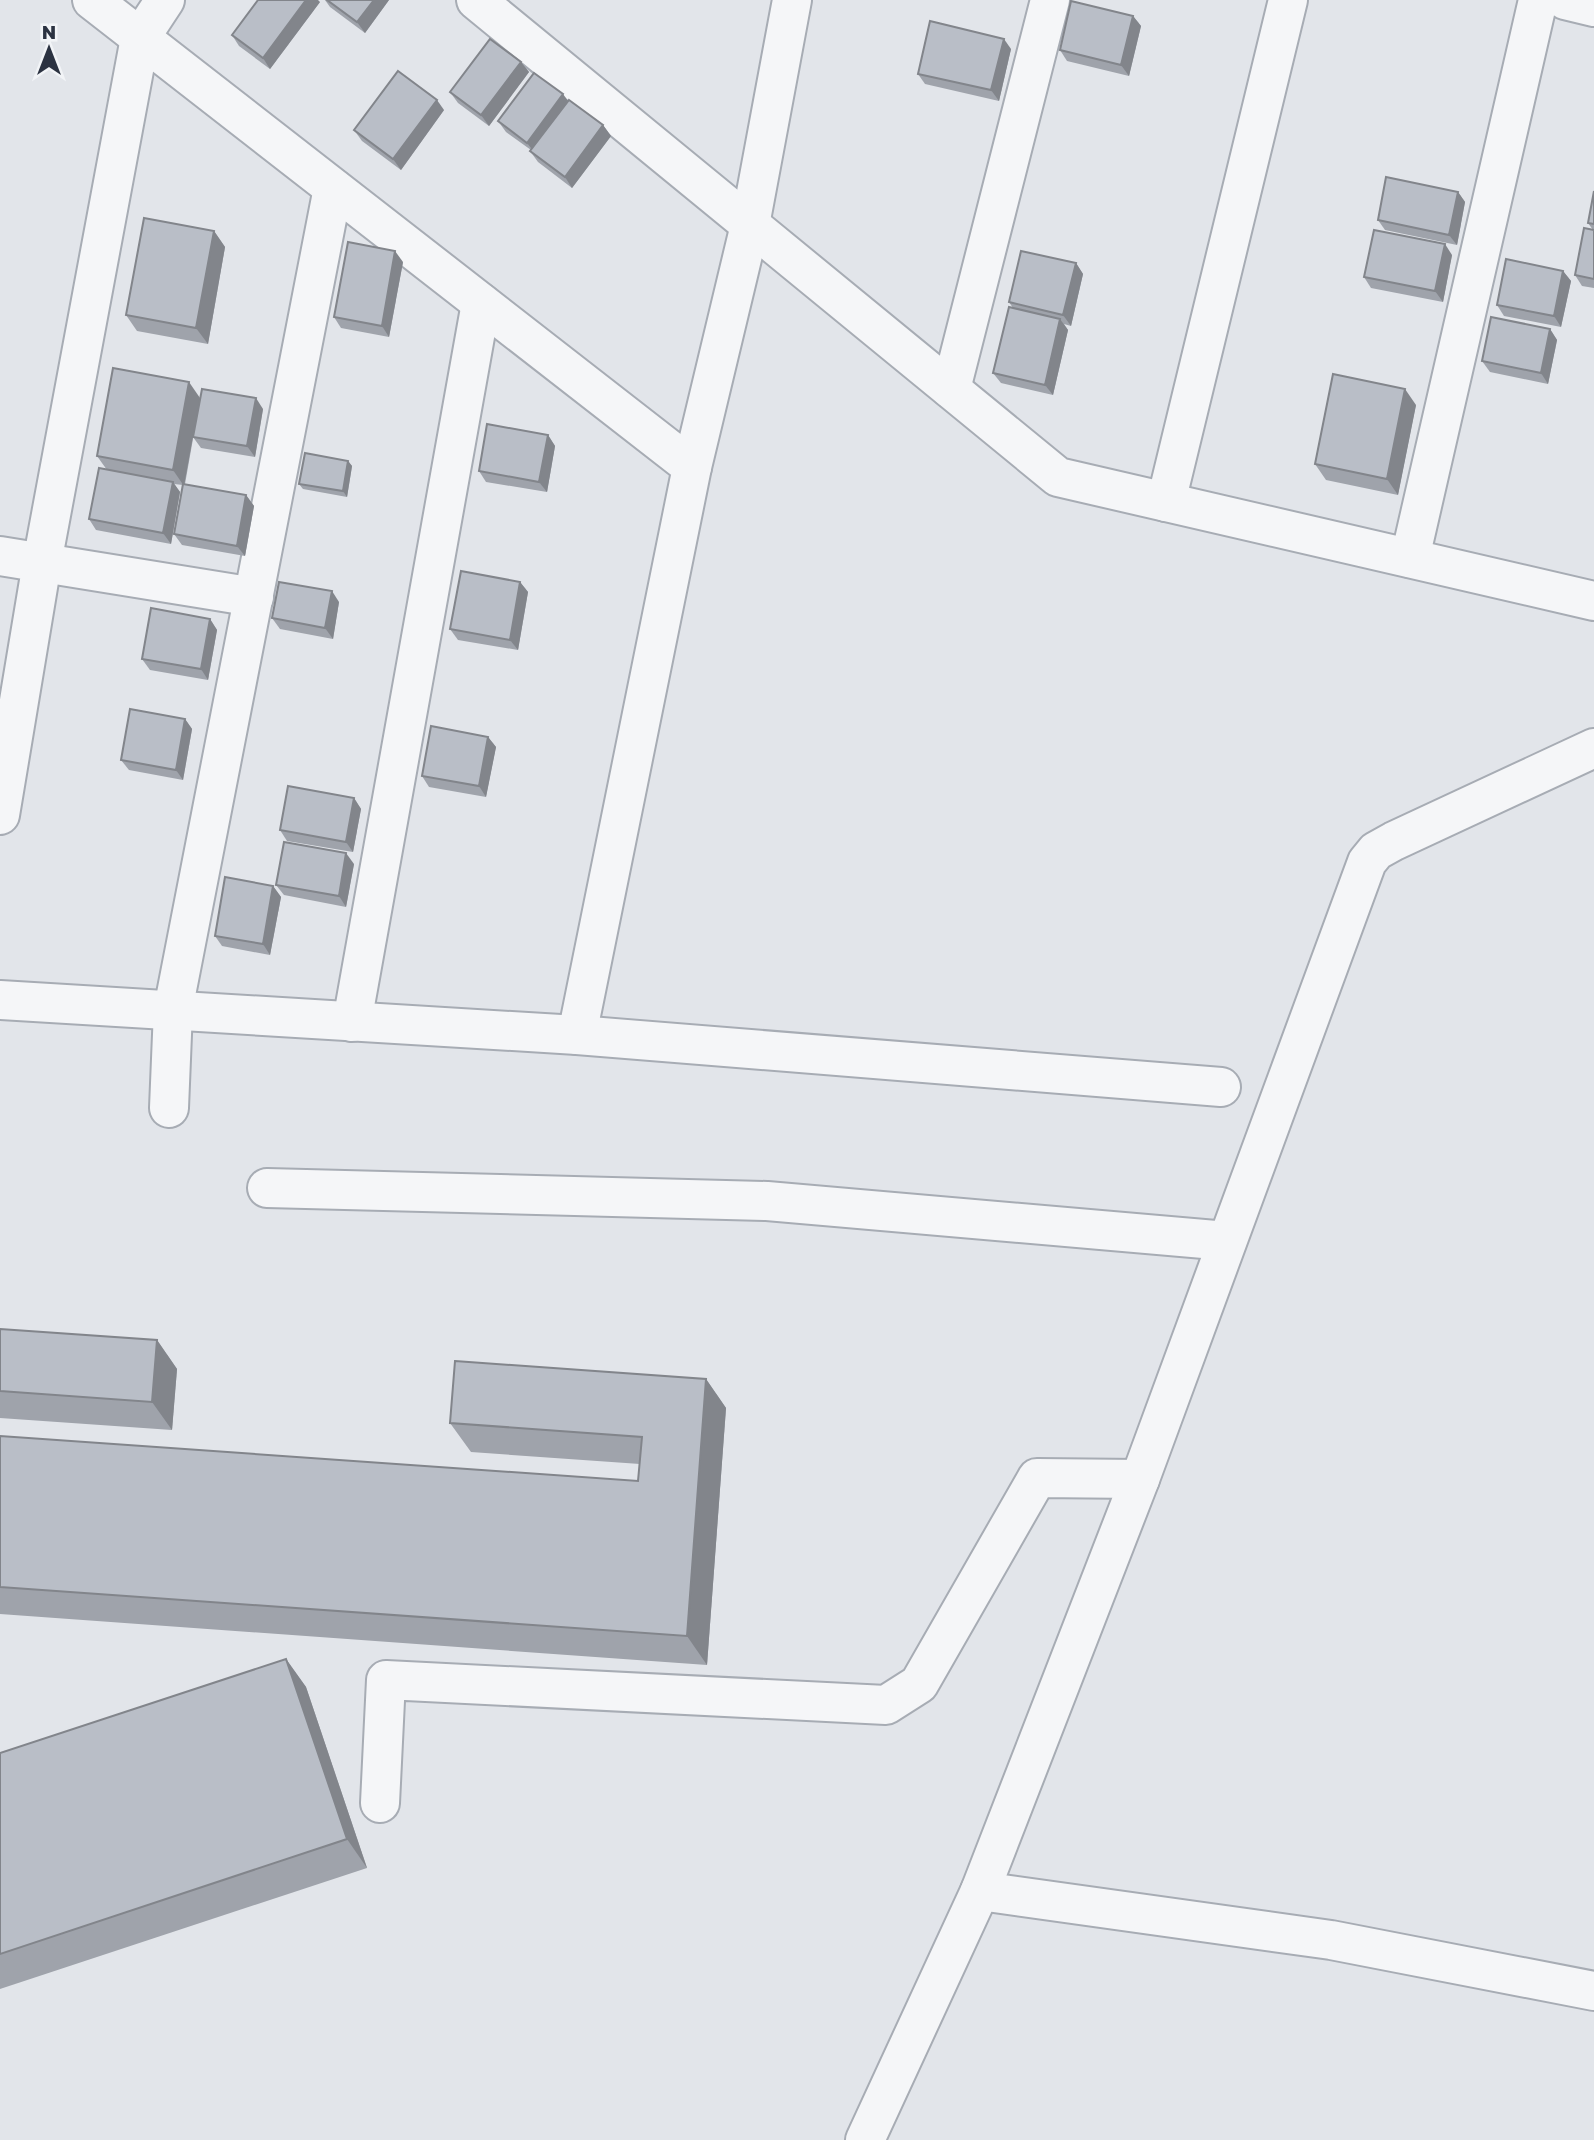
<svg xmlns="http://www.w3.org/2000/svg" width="1594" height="2140" font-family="'Golos Text',sans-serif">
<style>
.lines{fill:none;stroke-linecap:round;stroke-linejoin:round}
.minor-casing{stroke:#a7acb4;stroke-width:42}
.minor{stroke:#f5f6f8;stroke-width:38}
.wall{fill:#9fa3ab}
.shaded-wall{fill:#82858b}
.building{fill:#b9bec7;stroke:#82858b;stroke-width:2}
</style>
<rect width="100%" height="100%" fill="#e2e5ea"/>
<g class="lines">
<defs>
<g id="minor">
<path d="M92 0 692 467"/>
<path d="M476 0 1058 477 1594 601"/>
<path d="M792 0 750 225 692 467 577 1035 1221 1087"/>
<path d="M1565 0 1594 7"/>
<path d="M951 389 1050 0"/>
<path d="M1166 502 1288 0"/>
<path d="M0 556 254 597"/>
<path d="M1410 558 1538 0"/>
<path d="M0 815 42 563 140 38 165 0"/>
<path d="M0 1000 577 1035"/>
<path d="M352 1022 481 303"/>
<path d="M169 1108 173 1010 333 188"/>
<path d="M267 1188 767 1201 1227 1241"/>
<path d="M380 1803 386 1680 886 1705 919 1684 1037 1478 1140 1479"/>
<path d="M980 1891 1331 1940 1594 1991"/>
<path d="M865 2140 980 1891 1140 1479 1367 862 1376 851 1394 841 1594 748"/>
</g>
</defs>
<use href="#minor" class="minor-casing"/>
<use href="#minor" class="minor"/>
</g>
<g class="wall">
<path d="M325 0H389L365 33 330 7Z"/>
<path d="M320 2 270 69 239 46 232 35Z"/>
<path d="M1133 16 1141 26 1129 76 1067 61 1060 50Z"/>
<path d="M1011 49 999 101 925 84 918 74Z"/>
<path d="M521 62 529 72 489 126 458 103 450 92Z"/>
<path d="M568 101 603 125 611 136 572 188 538 162 530 151 531 150 506 132 498 121Z"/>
<path d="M444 110 401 170 362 141 354 130Z"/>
<path d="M1594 191V288L1582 286 1575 275 1593 230 1588 223Z"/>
<path d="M1458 192 1465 202 1457 245 1385 230 1378 220Z"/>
<path d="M214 231 225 247 208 344 137 331 126 315Z"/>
<path d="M1452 255 1443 302 1371 288 1364 277Z"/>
<path d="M403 262 389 337 341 328 334 317Z"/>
<path d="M1076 263 1083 274 1071 326 1064 324 1068 330 1053 395 1001 383 993 373 1013 308 1009 302Z"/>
<path d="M1563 271 1571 281 1561 327 1504 316 1497 305Z"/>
<path d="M1550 329 1557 340 1548 384 1490 372 1482 361Z"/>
<path d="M200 398 263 409 255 457 201 448 193 437 199 405 185 484 246 495 254 506 245 556 182 545 174 534 183 485 174 484 180 492 171 544 96 530 89 519 107 470 97 456Z"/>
<path d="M1416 405 1398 495 1326 480 1315 464Z"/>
<path d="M548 435 555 446 547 492 486 482 479 471Z"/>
<path d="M348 461 352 466 347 497 303 489 299 484Z"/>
<path d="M520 582 528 592 518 650 458 640 450 629Z"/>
<path d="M339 602 333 639 280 629 272 618Z"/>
<path d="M210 619 217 630 208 680 150 670 142 659Z"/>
<path d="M185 719 192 729 183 780 129 770 121 760Z"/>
<path d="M488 737 496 747 486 797 429 787 422 776Z"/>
<path d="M354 798 361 809 353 852 287 841 280 830Z"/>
<path d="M354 864 346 907 284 895 276 885Z"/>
<path d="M273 886 281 897 270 955 222 946 215 936Z"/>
<path d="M0 1329 157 1340 177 1369 172 1430 0 1418Z"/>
<path d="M706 1379 726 1408 707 1665 0 1614V1436L638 1481 640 1464 471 1452 450 1423Z"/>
<path d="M286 1659 306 1687 367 1868 0 1989V1753Z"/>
</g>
<g class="shaded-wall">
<path d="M306 0H318L320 2 270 69 263 58Z"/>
<path d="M374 0H389L365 33 357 22Z"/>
<path d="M1133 16 1141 26 1129 76 1121 65Z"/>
<path d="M1004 39 1011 49 999 101 991 90Z"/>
<path d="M521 62 529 72 489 126 481 115Z"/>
<path d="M563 94 571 105 535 153 527 143Z"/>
<path d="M437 100 444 110 401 170 393 159Z"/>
<path d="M603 125 611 136 572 188 565 177Z"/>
<path d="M1458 192 1465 202 1457 245 1449 235Z"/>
<path d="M214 231 225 247 208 344 196 328Z"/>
<path d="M1445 244 1452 255 1443 302 1435 291Z"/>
<path d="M395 251 403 262 389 337 382 326Z"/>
<path d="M1076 263 1083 274 1071 326 1063 315Z"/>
<path d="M1563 271 1571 281 1561 327 1554 316Z"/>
<path d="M1060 319 1068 330 1053 395 1045 385Z"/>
<path d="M1550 329 1557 340 1548 384 1541 373Z"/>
<path d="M189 382 200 398 184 486 173 470Z"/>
<path d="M1405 389 1416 405 1398 495 1387 479Z"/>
<path d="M256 398 263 409 255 457 247 446Z"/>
<path d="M548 435 555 446 547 492 539 482Z"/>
<path d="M348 461 352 466 347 497 343 491Z"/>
<path d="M173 482 180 492 171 544 163 533Z"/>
<path d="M246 495 254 506 245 556 237 546Z"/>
<path d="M520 582 528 592 518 650 510 640Z"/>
<path d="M332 591 339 602 333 639 325 628Z"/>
<path d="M210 619 217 630 208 680 201 669Z"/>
<path d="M185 719 192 729 183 780 176 770Z"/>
<path d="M488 737 496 747 486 797 479 786Z"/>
<path d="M354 798 361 809 353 852 346 842Z"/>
<path d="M346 853 354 864 346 907 339 896Z"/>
<path d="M273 886 281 897 270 955 263 944Z"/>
<path d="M157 1340 177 1369 172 1430 152 1402Z"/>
<path d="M706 1379 726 1408 707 1665 687 1636Z"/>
<path d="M286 1659 306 1687 367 1868 347 1839Z"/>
</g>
<g class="building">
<path d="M258 0H306L263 58 232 35Z"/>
<path d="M327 0H374L357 22Z"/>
<path d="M1071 1 1133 16 1121 65 1060 50Z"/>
<path d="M930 21 1004 39 991 90 918 74Z"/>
<path d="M490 39 521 62 481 115 450 92Z"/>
<path d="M398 71 437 100 393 159 354 130Z"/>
<path d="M534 73 563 94 527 143 498 121Z"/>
<path d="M569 100 603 125 565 177 530 151Z"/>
<path d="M1386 177 1458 192 1449 235 1378 220Z"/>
<path d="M1594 191V224L1588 223Z"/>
<path d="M144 218 214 231 196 328 126 315Z"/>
<path d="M1584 228 1594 230V279L1575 275Z"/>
<path d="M1374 230 1445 244 1435 291 1364 277Z"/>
<path d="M348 242 395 251 382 326 334 317Z"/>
<path d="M1021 251 1076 263 1063 315 1009 302Z"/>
<path d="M1506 259 1563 271 1554 316 1497 305Z"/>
<path d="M1009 307 1060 319 1045 385 993 373Z"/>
<path d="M1491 317 1550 329 1541 373 1482 361Z"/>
<path d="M113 368 189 382 173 470 97 456Z"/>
<path d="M1333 374 1405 389 1387 479 1315 464Z"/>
<path d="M202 389 256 398 247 446 193 437Z"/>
<path d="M487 424 548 435 539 482 479 471Z"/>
<path d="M305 453 348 461 343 491 299 484Z"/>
<path d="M99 468 173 482 163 533 89 519Z"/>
<path d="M183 484 246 495 237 546 174 534Z"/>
<path d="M461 571 520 582 510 640 450 629Z"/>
<path d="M279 582 332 591 325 628 272 618Z"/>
<path d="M151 608 210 619 201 669 142 659Z"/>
<path d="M130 709 185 719 176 770 121 760Z"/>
<path d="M431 726 488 737 479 786 422 776Z"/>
<path d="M288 786 354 798 346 842 280 830Z"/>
<path d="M284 842 346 853 339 896 276 885Z"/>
<path d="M225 877 273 886 263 944 215 936Z"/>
<path d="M0 1329 157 1340 152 1402 0 1391Z"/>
<path d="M455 1361 706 1379 687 1636 0 1587V1436L638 1481 642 1437 450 1423Z"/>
<path d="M286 1659 347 1839 0 1954V1753Z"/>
</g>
<g transform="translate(49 49)" stroke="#f2f4f7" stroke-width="5" paint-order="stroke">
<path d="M0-5L12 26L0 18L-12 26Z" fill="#2b3241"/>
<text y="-10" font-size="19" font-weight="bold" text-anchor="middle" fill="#2b3241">N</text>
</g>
</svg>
